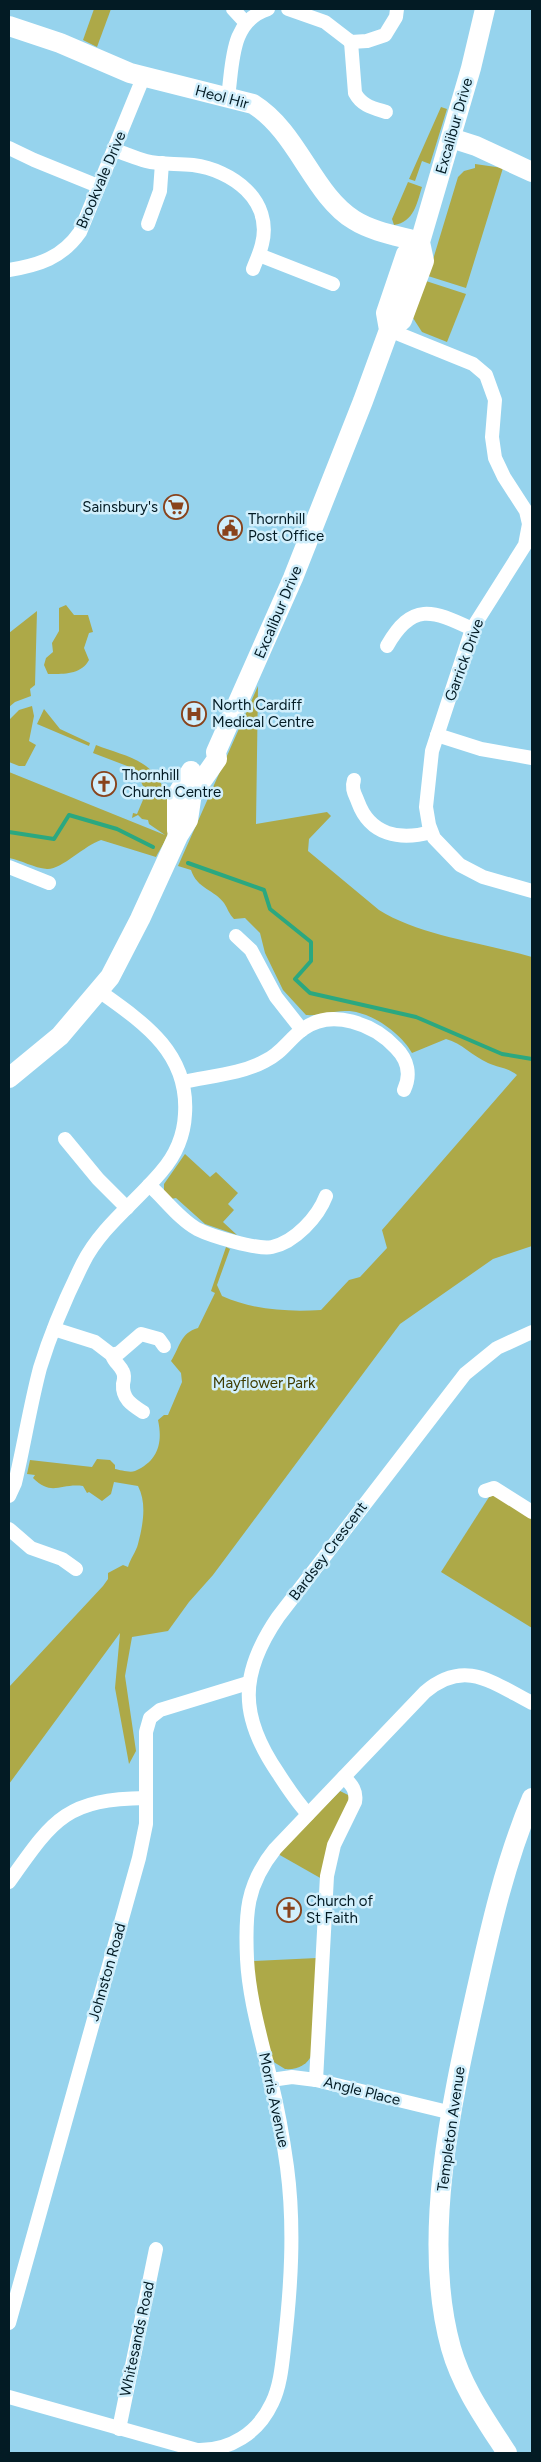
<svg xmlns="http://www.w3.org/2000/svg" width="541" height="2462" font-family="Figtree,sans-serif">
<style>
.green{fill:#ada948}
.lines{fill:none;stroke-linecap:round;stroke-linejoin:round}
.stream{stroke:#2ba880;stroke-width:4}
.street{stroke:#fff;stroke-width:14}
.secondary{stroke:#fff;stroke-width:20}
.labels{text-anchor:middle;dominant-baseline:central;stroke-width:5;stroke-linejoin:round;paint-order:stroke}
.street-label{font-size:15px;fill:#031b24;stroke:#d1effc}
.poi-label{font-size:15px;fill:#031b24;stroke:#d1effc;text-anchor:start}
.park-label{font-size:15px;fill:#3e3b01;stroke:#d1effc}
</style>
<rect width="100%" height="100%" fill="#96d3ed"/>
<g class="green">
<path d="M94 9H111L97 47 83 40Z"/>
<path d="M441 107 447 109 430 164 422 161 415 181 409 179Z"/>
<path d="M475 164 503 168 466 288 428 276 458 177 464 171 475 168Z"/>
<path d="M408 182 422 187C417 203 414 222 394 225L392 219Z"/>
<path d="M426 281 466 294 447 342 422 332 413 318Z"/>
<path d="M66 605 74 615H88L93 632 89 633 84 648 89 660C81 675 63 674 48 674L44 665 46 658 53 652 52 643 59 631V608Z"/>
<path d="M37 611 35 685 30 689 31 696 15 702 9 707V633Z"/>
<path d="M258 686 256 824 327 812 331 816 309 839 308 851 379 910C420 936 485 943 532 957V1246L493 1259 400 1324 213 1575 189 1602 168 1631 132 1637 125 1676 136 1751 129 1764 115 1688 120 1633 9 1784V1687L103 1586 108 1579V1573L123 1565 128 1567C130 1559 136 1552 138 1544 143 1525 147 1503 138 1486L114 1482 111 1494 102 1501 89 1492 87 1493 83 1486C60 1483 52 1497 33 1478L35 1475 27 1474 30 1460 92 1467 97 1459 110 1460 115 1465V1469C120 1470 130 1473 135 1471 158 1461 163 1443 158 1420L164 1415H168L182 1382 181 1373 171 1361C180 1347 180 1333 198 1328L215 1293 211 1291 226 1247 230 1249 217 1285 222 1296C253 1310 287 1312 321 1310L349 1280 360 1277 387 1248 382 1230 517 1075C507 1067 499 1068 488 1063 472 1056 462 1043 446 1039L412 1053C401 1033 369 1010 345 1011 332 1011 319 1016 306 1015L283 990 265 953 260 933 245 918 234 919C229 914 228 909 224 903 215 890 197 889 191 870L178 866Z"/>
<path d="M32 706 34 716 29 741 36 745 25 766H19L9 762V720L19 710Z"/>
<path d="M44 709 60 729 90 743 89 746 37 724Z"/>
<path d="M96 745C111 751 129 755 143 764 164 777 172 804 169 829 168 838 160 849 156 857L101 840C85 845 61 870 47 869 34 868 21 860 9 858V772L165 835 149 824 148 820 142 819 138 815 132 818 133 813 137 814 148 788 143 786 135 769 93 753Z"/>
<path d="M185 1154 210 1177 216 1172 238 1193 228 1204 234 1210 223 1222 237 1235 205 1224 176 1198 171 1199 164 1191V1184Z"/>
<path d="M495 1495 532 1517V1628L441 1572 489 1497Z"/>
<path d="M340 1791 350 1796 322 1879 278 1854Z"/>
<path d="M317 1958 312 2054C308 2065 297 2070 285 2069L272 2061 257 1996 253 1961Z"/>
</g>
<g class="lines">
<g class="stream">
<path d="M9 832 54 839 69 815 117 829 153 847"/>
<path d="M188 863 264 890 270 909 311 942V961L295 979 310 993 416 1017 502 1054 532 1059"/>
</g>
<g class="street">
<path d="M233 9 245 22"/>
<path d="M288 9 325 22 351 42 367 41 385 35 396 17 397 9"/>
<path d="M351 42 355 93C362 106 373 108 386 112"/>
<path d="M228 97C233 63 230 21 268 9"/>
<path d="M9 148 34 160 98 186"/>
<path d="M114 150C124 153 135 158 146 161 161 165 177 163 193 165 232 170 273 200 262 244 260 253 256 261 253 269"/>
<path d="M148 224 160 191 162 163"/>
<path d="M259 255 333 284"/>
<path d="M9 270C39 265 62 258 80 232L143 78"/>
<path d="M389 330 473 364 486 375 495 400 492 437 495 458 504 477 526 511 529 524 525 545 472 629 432 751 426 807 429 825 434 838 460 865 483 877 532 891"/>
<path d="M387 646C412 602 432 610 472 629"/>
<path d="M437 735 481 749 532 758"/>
<path d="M354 780C351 789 355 794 358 802 370 835 400 841 431 832"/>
<path d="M9 867 49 883"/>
<path d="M236 936 251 950 276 997 302 1030"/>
<path d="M183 1082C210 1076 241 1074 265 1061 281 1054 289 1039 303 1029 332 1008 374 1024 396 1048 408 1060 411 1075 404 1090"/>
<path d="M65 1139 98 1179 127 1208"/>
<path d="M149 1185C165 1199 179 1219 197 1229 211 1236 257 1250 272 1247 295 1242 318 1217 326 1196"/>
<path d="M54 1329 95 1342 112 1355C114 1362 120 1365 123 1372 125 1376 124 1380 123 1384 122 1399 132 1405 143 1412"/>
<path d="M112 1355 119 1353 141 1334 159 1339 164 1346"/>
<path d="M485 1491 494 1488 532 1512"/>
<path d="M9 1496 15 1483C24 1445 30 1406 40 1368 51 1332 66 1297 83 1263 101 1227 135 1203 161 1172 175 1156 184 1136 185 1114 189 1053 144 1023 99 991"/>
<path d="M9 1529 31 1548 62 1559 76 1569"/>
<path d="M308 1814C296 1801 287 1787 278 1773 239 1716 239 1674 278 1617L465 1374 497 1348 532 1332"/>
<path d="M9 1882C53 1820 65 1799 146 1798"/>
<path d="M271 2080 292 2077 316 2080 452 2113"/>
<path d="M316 2080 327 1876 334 1845 355 1802C357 1791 352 1785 344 1777"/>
<path d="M9 2323 139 1858 146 1824V1732L150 1718 160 1710 248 1683"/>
<path d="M9 2397 197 2450C230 2451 258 2433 272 2403 280 2387 282 2366 284 2348 291 2288 295 2227 287 2167 283 2138 278 2109 271 2081 262 2041 249 2000 247 1959 245 1914 246 1885 275 1849L425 1692C465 1658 493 1683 532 1703"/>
<path d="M119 2429 156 2249"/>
</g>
<g class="secondary">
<path d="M9 26 60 43 130 73 253 104C298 132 313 195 354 220 373 232 399 236 420 242"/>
<path d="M451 138 476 146 532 172"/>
<path d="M389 330 402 320 424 261 420 242 471 68 485 9"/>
<path d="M184 781 203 779 217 759 216 752 293 578 363 401 389 330 386 313 406 254 420 242"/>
<path d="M177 831V795L191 771"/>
<path d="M9 1078 60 1036 110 977 140 919 178 836 188 820 192 793 184 781"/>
<path d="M507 2453C485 2419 462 2387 451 2348 421 2240 451 2104 475 1997 490 1929 505 1862 532 1798"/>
</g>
</g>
<defs>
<symbol id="supermarket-ring" viewBox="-11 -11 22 22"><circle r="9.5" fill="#d1effc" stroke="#89431c" stroke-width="1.5"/><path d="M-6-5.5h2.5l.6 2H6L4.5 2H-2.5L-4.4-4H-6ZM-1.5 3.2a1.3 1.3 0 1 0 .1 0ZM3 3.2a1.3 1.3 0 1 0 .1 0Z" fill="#89431c"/></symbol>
<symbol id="civic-ring" viewBox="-11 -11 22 22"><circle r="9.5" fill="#d1effc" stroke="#89431c" stroke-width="1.5"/><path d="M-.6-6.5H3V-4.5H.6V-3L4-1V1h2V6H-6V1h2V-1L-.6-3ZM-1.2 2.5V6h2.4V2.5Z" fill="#89431c"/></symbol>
<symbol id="hospital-ring" viewBox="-11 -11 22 22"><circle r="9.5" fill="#d1effc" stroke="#89431c" stroke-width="1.5"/><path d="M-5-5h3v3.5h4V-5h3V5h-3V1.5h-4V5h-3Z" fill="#89431c"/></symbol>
<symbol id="church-ring" viewBox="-11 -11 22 22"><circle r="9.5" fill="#d1effc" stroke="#89431c" stroke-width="1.5"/><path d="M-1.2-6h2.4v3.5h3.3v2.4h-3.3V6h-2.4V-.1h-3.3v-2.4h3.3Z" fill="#89431c"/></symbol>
</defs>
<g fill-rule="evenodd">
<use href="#supermarket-ring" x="162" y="493" width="28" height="28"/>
<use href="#civic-ring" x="216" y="514" width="28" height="28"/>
<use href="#hospital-ring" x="180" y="700" width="28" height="28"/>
<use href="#church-ring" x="90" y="770" width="28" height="28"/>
<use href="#church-ring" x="275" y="1896" width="28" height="28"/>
</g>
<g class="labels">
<g class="street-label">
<text transform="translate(222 97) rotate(15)">Heol Hir</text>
<text transform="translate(454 126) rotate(-74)">Excalibur Drive</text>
<text transform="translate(101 180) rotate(-67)">Brookvale Drive</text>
<text transform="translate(278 612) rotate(-67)">Excalibur Drive</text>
<text transform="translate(464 660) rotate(-70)">Garrick Drive</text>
<text transform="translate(328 1551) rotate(-53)">Bardsey Crescent</text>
<text transform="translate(107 1972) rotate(-74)">Johnston Road</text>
<text transform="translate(362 2091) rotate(14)">Angle Place</text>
<text transform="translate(274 2100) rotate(78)">Morris Avenue</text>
<text transform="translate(451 2129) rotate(-82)">Templeton Avenue</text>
<text transform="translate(137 2339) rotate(-78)">Whitesands Road</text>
</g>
<g class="poi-label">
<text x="158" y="507" text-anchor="end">Sainsbury's</text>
<text x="248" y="519">Thornhill<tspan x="248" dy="17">Post Office</tspan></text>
<text x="212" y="705">North Cardiff<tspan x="212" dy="17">Medical Centre</tspan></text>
<text x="122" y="775">Thornhill<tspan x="122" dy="17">Church Centre</tspan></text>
<text x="306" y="1901">Church of<tspan x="306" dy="17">St Faith</tspan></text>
</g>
<g class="park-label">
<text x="264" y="1383">Mayflower Park</text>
</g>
</g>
<rect width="541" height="2462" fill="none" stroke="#031b24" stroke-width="20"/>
</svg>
